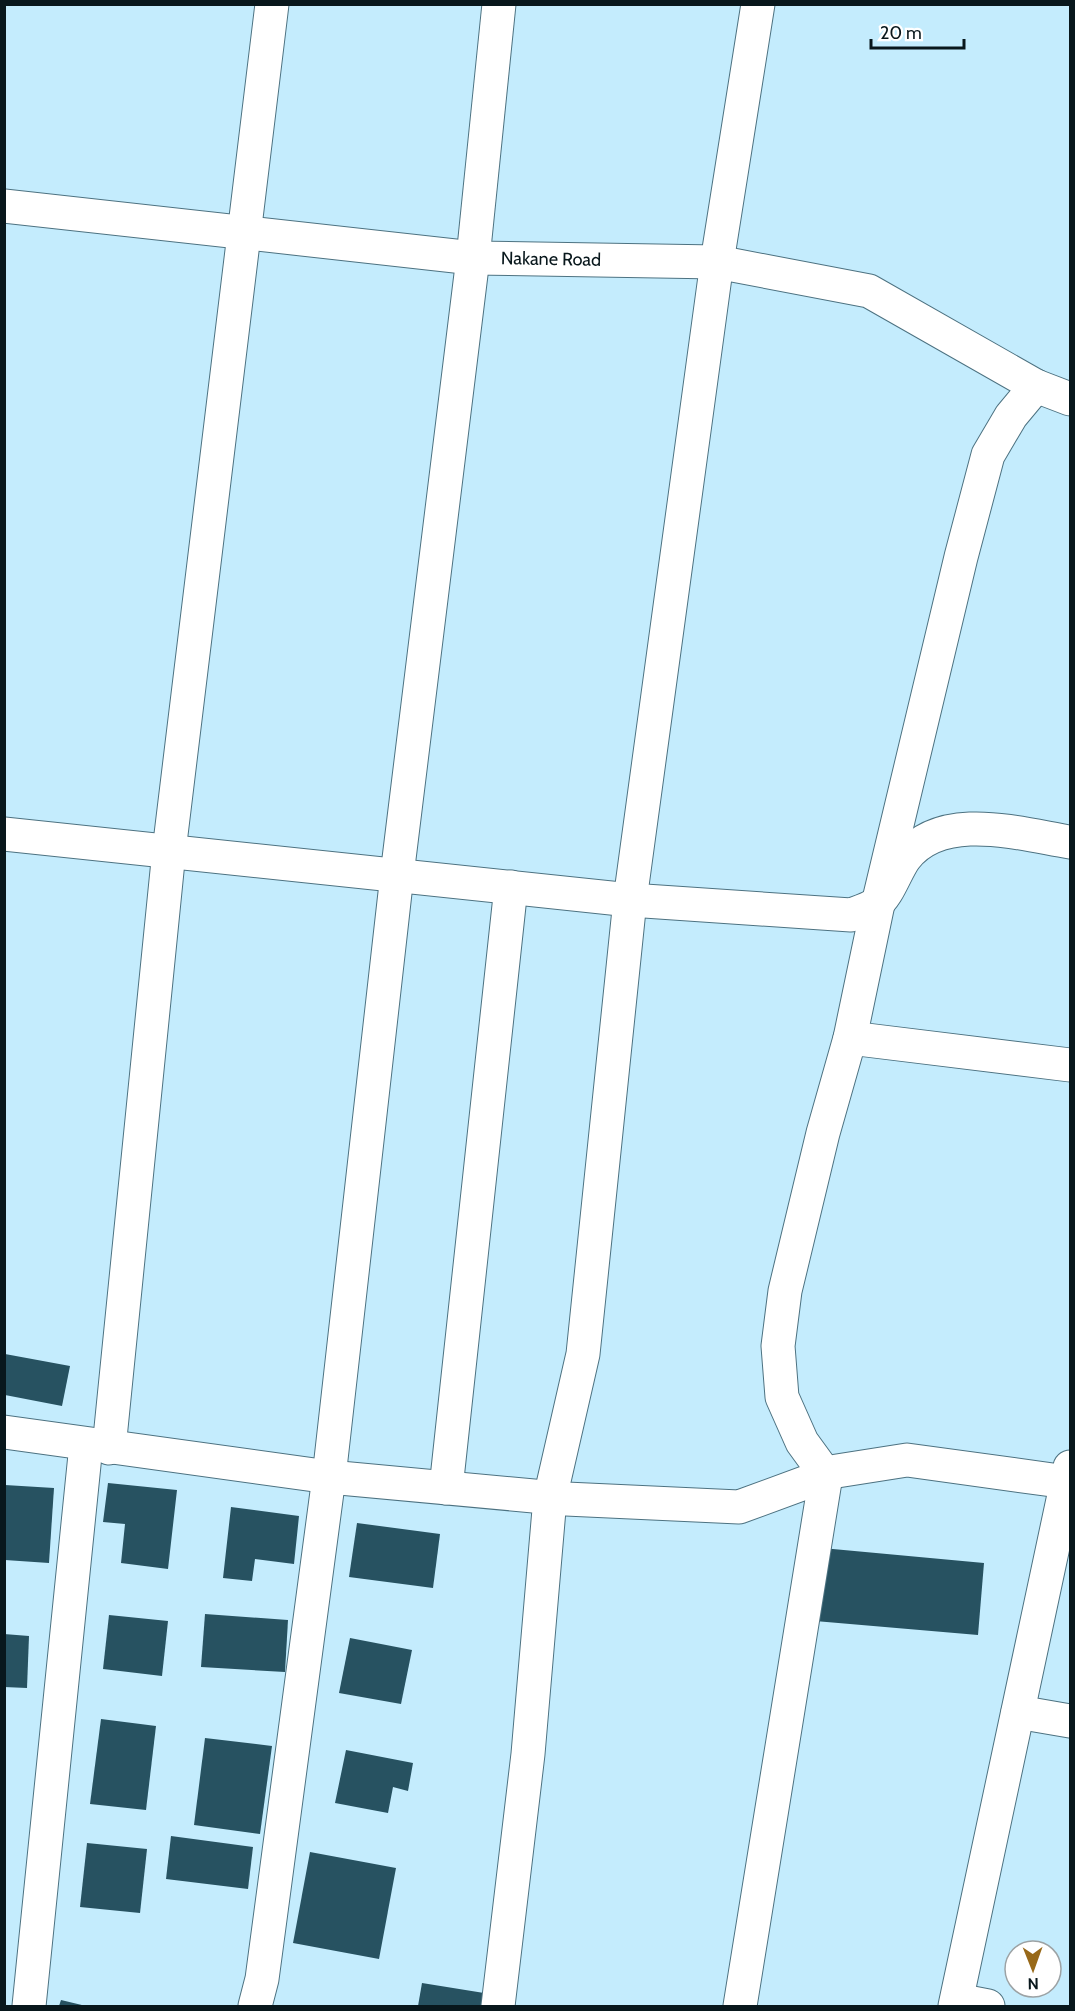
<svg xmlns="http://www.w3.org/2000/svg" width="1075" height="2011" font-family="Cabin,sans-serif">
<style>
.building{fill:#275261}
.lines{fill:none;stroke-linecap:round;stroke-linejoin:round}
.minor-casing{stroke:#4d7281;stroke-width:35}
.tertiary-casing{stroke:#4d7281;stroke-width:35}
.minor{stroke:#fff;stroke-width:33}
.tertiary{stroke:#fff;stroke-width:33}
.labels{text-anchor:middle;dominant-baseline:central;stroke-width:6;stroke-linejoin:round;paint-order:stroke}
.street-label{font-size:18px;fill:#08171c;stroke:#fff}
</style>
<rect width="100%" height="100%" fill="#c4ecfd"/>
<g class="building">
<path d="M5 1354 70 1366 62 1406 5 1395Z"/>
<path d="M108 1483 177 1490 168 1569 121 1563 125 1524 103 1522Z"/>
<path d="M5 1485 54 1488 49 1563 5 1560Z"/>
<path d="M231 1507 299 1516 294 1564 255 1559 252 1581 223 1578Z"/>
<path d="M357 1523 440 1534 433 1588 349 1577Z"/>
<path d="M822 1548 984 1563 978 1635 815 1621Z"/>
<path d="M205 1614 288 1620 285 1672 201 1667Z"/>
<path d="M109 1615 168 1621 162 1676 103 1669Z"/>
<path d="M4 1634 29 1636 27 1688 4 1687Z"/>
<path d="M350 1638 412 1650 401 1704 339 1693Z"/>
<path d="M101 1719 156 1726 146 1810 90 1804Z"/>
<path d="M205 1738 272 1746 260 1834 194 1825Z"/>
<path d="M346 1750 413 1763 408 1791 393 1787 388 1813 335 1803Z"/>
<path d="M171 1836 253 1847 248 1889 166 1879Z"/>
<path d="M87 1843 147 1849 140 1913 80 1907Z"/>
<path d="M310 1852 396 1868 379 1959 293 1943Z"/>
<path d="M422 1983 484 1993 481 2006H418Z"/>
<path d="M61 2000 86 2006H59Z"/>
</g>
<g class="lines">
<defs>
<g id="minor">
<path d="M4 834 630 900 851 915C859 912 869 909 876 904 888 896 896 870 905 858 942 810 1020 834 1070 842"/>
<path d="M850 1038 1070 1065"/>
<path d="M4 1432 329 1477 566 1499 739 1507 837 1471 907 1460 1067 1482"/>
<path d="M109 1448 169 851 272 4"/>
<path d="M446 1488 511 887"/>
<path d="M1018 1712 1070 1721"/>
<path d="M957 2000 988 2006"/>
<path d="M29 2006 86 1445"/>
<path d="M255 2006 262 1979 329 1477 397 875 473 258"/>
<path d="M498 2006 528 1754 550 1498 583 1354 630 900 717 262 758 4"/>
<path d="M740 2006 826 1475 802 1442 782 1397 778 1346 785 1291 823 1133 850 1038 878 904 961 557 988 455 1011 416 1036 386"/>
<path d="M955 2006 1070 1467"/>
</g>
<g id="tertiary">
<path d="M4 206 473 258 717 262 869 291 1036 386 1070 399"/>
<path d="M473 258 499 4"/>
</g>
</defs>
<use href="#minor" class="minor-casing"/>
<use href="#tertiary" class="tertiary-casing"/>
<use href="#minor" class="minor"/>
<use href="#tertiary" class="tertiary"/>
</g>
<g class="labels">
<g class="street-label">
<text transform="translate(551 259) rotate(1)">Nakane Road</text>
</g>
</g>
<rect width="1075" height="2011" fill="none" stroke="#08171c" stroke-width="12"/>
<g transform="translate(1033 1969) rotate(179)"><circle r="28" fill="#ffffff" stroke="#9ca2a4" stroke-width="1.5"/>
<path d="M0-4.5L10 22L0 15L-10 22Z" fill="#986919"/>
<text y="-9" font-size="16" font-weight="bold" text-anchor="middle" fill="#08171c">N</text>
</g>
<path d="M871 39v9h93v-9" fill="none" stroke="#08171c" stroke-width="3"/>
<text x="880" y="39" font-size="18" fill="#08171c" stroke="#ffffff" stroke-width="4.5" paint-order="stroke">20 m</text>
</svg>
